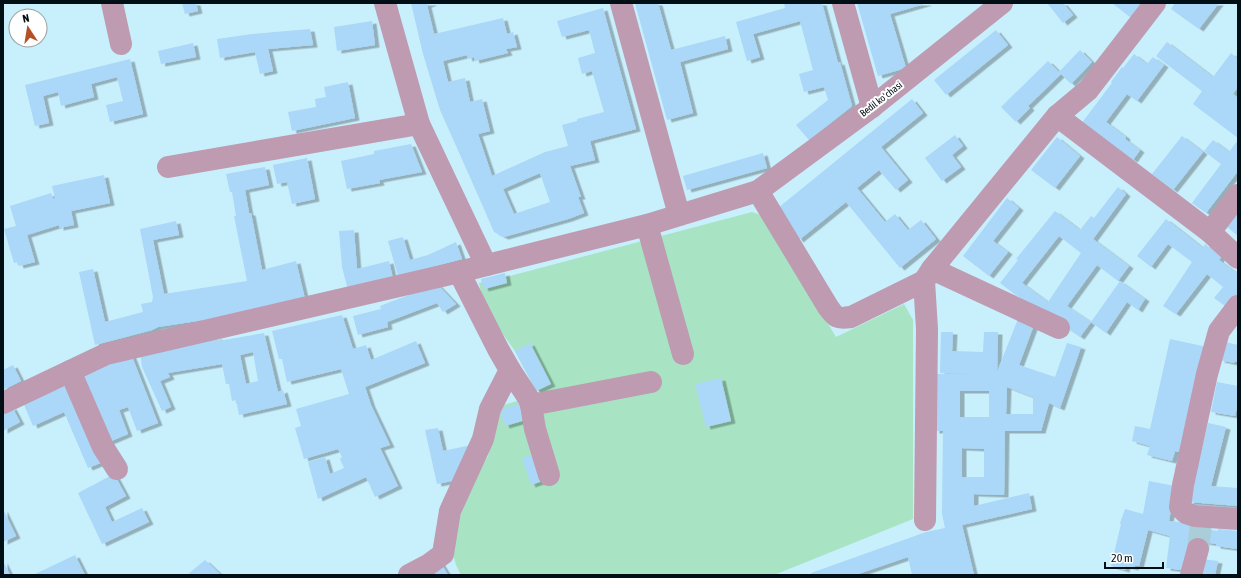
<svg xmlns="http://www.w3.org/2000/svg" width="1241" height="578" font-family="'Asap Condensed',sans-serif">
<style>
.green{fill:#a8e4c4}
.building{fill:#abd7f9;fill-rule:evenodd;filter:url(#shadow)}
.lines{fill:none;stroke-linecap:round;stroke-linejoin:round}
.minor-tunnel{stroke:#aacdda;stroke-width:22;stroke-dasharray:22 11;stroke-linecap:butt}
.minor{stroke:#be9bb0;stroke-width:22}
.labels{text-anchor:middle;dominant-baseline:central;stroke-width:4;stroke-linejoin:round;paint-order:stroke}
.street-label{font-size:10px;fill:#000f16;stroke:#fff}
</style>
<defs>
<filter id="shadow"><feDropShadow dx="4.5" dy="2.5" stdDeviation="0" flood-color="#0004"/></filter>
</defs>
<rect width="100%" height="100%" fill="#c8effc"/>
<path class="green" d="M752 212 764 216 836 337 904 304 913 320V519L774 575H461L456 565 450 544 458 504 488 456 497 407 540 394 538 390 536 391 515 351 484 308 479 283 482 282 481 279 506 277Z"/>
<g class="building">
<path d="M182 3H196L198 11 185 14Z"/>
<path d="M411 3H433L427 5 434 34 503 18 507 34 513 32 517 47 506 49 508 53 475 61 474 57 468 59 467 55 443 61 448 82 465 78 470 102 482 99 490 131 478 134 492 176 545 152 568 146 562 125 577 121V119L604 112 592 71 582 74 578 58 595 53 589 30 562 37 557 21 603 8 636 129 590 141 595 160 570 166 581 197H578L584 213 568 219 504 237 494 232 473 184 440 110 423 54ZM540 173 550 202 514 214 503 189Z"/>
<path d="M635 3H658L671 50 725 36 728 49 680 62 693 113 667 120Z"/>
<path d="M784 3H822L838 63 840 62 852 106 809 140 796 125 828 100 824 87 804 92 799 74 813 70 800 21 753 34 760 57 747 61 736 22 785 8Z"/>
<path d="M857 3H928L890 14 906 68 878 76Z"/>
<path d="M1047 3H1063L1073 15 1063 23Z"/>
<path d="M1112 3H1142L1130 17Z"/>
<path d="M1175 3H1219L1199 29 1171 9Z"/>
<path d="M372 21 375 45 337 51 334 27Z"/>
<path d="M310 29 313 45 268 49 273 71 260 74 255 52 220 58 217 39 252 34Z"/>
<path d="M996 30 1008 45 946 95 934 80Z"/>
<path d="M1167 42 1213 77 1231 53 1238 59V87L1233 94 1238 98V138L1193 104 1202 91 1156 56Z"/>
<path d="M193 43 196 57 161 64 158 51Z"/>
<path d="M1080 50 1092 62 1071 84 1061 74 1028 106 1030 108 1016 122 1001 107 1048 61 1059 72Z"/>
<path d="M1134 54 1147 64 1153 57 1164 65 1137 101 1127 94 1106 122 1126 137 1125 139 1140 150 1133 160 1081 124 1112 83 1111 82 1122 67 1123 68Z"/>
<path d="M130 59 143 114 110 122 106 105 123 101 117 77 91 84 94 97 61 106 58 92 43 96 49 123 35 126 25 85Z"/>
<path d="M348 82 355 118 292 131 288 112 316 107 315 99 326 97 324 87Z"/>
<path d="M912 99 923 113 881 147 908 180 896 190 879 170 857 188 885 222 895 214 908 230 921 220 936 239 900 268 846 202 799 240 778 208Z"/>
<path d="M955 135 963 146 952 155 961 167 942 181 925 158Z"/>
<path d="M1182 136 1203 152 1173 190 1152 174Z"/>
<path d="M1057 137 1080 156 1055 188 1031 170Z"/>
<path d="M1213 140 1229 152 1238 140V171L1206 213 1192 203 1221 164 1204 151Z"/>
<path d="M411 144 422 172 379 180 380 183 347 189 341 161 374 154V151Z"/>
<path d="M763 153 767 168 687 190 683 176Z"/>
<path d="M307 158 315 199 292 204 287 182 277 184 273 165Z"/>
<path d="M265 167 269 185 245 190 249 213H251L262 270 296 261 305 299 256 312 158 327 152 330 95 345 79 272 93 269 105 322 143 312 141 304 152 302 153 297 140 229 176 221 179 235 153 240 164 294 247 281 234 216H236L232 192H230L226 174Z"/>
<path d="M104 175 110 203 71 211 74 225 59 228V225L27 235 35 262 19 266 18 262 14 263 4 229 16 226 10 206 51 193 53 199 55 198 52 186Z"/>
<path d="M1118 187 1126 194 1093 239 1129 266 1118 281 1097 265 1067 306 1091 322 1080 337 1042 311 1039 312 1000 283 1018 260 1016 259 1055 211 1080 230 1091 216 1094 218ZM1059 236 1081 253 1048 302 1022 283Z"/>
<path d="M1007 198 1019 208 993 241 1008 252 989 276 963 256Z"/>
<path d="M1238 211V236L1226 226Z"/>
<path d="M1166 219 1203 248 1205 244 1221 257 1219 260 1238 274V295L1228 308 1214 298 1223 287 1207 274 1176 314 1163 306 1192 262 1168 244 1151 267 1137 256Z"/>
<path d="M354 230 357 269 389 261 393 279 348 290 342 267 339 231Z"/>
<path d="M403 237 410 260 428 255 456 242 462 259 398 276 388 241Z"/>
<path d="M505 273 507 283 484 289 481 279Z"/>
<path d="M1120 281 1145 299 1138 310 1127 302 1106 333 1091 322Z"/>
<path d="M437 284 456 304 443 312 437 303 387 322 388 327 358 335 353 316 381 309 380 306Z"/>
<path d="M342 315 353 349 366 345 371 360 416 341 425 363 365 387 371 405 390 445 380 448 398 486 375 497 366 477 318 499 308 462 325 457 330 474 344 468 340 459 342 457 338 449 304 459 295 428 301 426 296 409 349 394 341 369 287 382 282 359H279L272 331Z"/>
<path d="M1018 319 1034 325 1019 365 1055 377 1067 343 1081 347 1060 408 1049 403 1041 431H1005L1004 495 974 494V506L1029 493 1032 509 962 525 974 575H912L908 557 855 575H812L811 573 926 532 945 528 942 514 943 431H935V374H974L940 373 941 332H953L952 351 983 352 984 332H998L997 372ZM1007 387 1033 397V414H1006ZM960 391H989V417H960ZM962 448 984 449V477H962Z"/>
<path d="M264 333 278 392 283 390 287 404 239 415 236 400 232 401 229 384H226L222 364 168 373 170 377 160 381 171 407 162 411 142 367 140 351 218 337V341ZM253 352 258 381 246 384 240 355Z"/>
<path d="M1170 339 1207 347 1183 453 1175 451 1172 461 1147 455 1150 446 1132 441 1135 426 1150 429Z"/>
<path d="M1225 342 1238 345V362L1235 361 1234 363 1220 360Z"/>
<path d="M530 343 551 384 536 391 515 351Z"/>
<path d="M131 354 158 423 137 431 128 407 119 410 128 434 104 444 77 375Z"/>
<path d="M13 365 21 381 3 390V370Z"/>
<path d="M721 378 731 421 706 427 695 384Z"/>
<path d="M68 380 103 462 88 468 64 412 33 426 22 400Z"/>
<path d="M1217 382 1238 386V403L1235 416 1211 412Z"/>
<path d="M524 402 529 419 505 426 500 410Z"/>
<path d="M12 407 20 422 3 431V412Z"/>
<path d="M1208 423 1226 427 1211 486 1238 488V506L1189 502Z"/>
<path d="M438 428 443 451 476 444 452 481 437 484 425 430Z"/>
<path d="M539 452 548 479 531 485 522 458Z"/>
<path d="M114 474 126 496 105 507 112 522 142 508 149 522 102 544 78 493Z"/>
<path d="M1149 481 1175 486 1169 521 1206 525 1205 529 1218 531V529L1238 531V549L1216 546V544L1204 542 1189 571 1166 568 1170 536 1148 530 1139 566 1135 565 1134 568 1126 566 1125 570 1111 566 1121 524 1120 523 1125 509 1143 514Z"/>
<path d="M3 509 16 536 3 542Z"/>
<path d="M75 555 85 575H33Z"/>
<path d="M1202 559 1218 561 1215 575H1199Z"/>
<path d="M205 560 221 575H187Z"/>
<path d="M3 561 10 575H3Z"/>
<path d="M440 562 448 575H418Z"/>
</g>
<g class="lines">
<path class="minor-tunnel" d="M1198 549 1201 525"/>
<g class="minor">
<path d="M112 3 121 44"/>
<path d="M385 3 419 124 486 265"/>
<path d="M621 3 679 215"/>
<path d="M843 3 872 107"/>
<path d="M1057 116 1210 232 1238 258"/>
<path d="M168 167 419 124"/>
<path d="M758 191 828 307C836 318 837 319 851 317L924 281 932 269 1057 116 1088 90 1155 3"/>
<path d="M647 225 683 354"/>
<path d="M1210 232 1238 195"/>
<path d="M932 269 1059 328"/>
<path d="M924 281 927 329 925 520"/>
<path d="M1238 306 1219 331 1207 374 1183 485 1180 507 1186 513 1195 516 1238 519"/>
<path d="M510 370 529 399 531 405 651 382"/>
<path d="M70 371 103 447 117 469"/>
<path d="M3 403 106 354 459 272 647 225 758 191 872 107 1002 3"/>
<path d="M531 405 535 429 549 475"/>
<path d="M409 575 428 565 443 554 450 511 483 439 490 409 510 370 498 349 459 272"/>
<path d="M1191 575 1198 549"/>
</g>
</g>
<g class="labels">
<g class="street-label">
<text transform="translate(881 99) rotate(-38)">Bedil koʻchasi</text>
</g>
</g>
<rect width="1241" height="578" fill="none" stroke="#000f16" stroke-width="8"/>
<g transform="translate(28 28) rotate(348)"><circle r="19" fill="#ffffff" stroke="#999fa2"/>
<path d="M0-3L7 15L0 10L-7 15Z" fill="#b54f24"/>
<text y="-6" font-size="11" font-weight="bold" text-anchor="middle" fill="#000f16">N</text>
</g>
<path d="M1105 562v6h58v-6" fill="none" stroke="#000f16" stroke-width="2"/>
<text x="1111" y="562" font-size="12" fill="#000f16" stroke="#ffffff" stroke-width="3" paint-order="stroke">20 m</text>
</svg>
